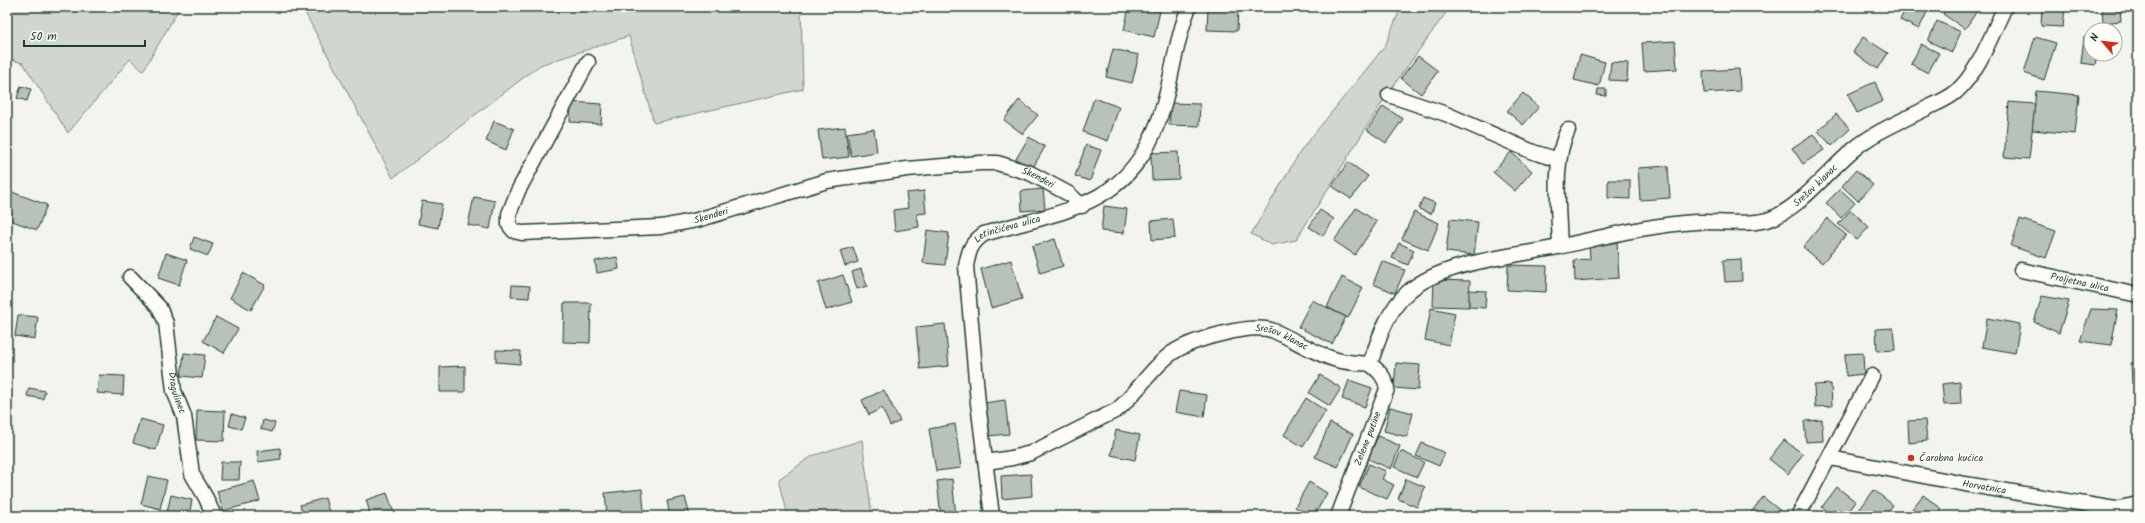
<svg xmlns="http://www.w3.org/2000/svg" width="2145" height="523" font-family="Kalam,sans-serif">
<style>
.green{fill:#d1d6d1;stroke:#788a82}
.building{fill:#b9c1bb;stroke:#1f3d34}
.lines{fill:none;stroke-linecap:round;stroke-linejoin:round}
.street-casing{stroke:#1f3d34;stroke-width:17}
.street{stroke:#fdfcf7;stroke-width:14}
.poi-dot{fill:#c8321e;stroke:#fdfcf7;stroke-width:1.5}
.labels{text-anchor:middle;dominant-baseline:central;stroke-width:3.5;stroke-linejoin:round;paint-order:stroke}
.street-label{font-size:10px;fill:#1f3d34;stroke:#fdfcf7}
.poi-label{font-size:10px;fill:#1f3d34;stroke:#fdfcf7;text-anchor:start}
</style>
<rect width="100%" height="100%" fill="#f4f4ef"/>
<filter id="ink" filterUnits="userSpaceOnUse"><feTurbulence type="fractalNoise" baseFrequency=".025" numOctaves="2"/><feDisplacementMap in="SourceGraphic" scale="8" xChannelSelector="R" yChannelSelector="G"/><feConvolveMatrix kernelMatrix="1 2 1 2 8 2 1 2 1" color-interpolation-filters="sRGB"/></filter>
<g filter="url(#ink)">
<g class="green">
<path d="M7 7H180L143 71 130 59 68 133 23 63 7 59Z"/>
<path d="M302 7H801L803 89 654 123 629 36 540 65 393 178Z"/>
<path d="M1401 7H1450L1386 96 1296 240 1272 245 1251 234 1302 149 1385 46Z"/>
<path d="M862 440 872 516H788L779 479 812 456Z"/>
</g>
<g class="building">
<path d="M1129 7H1140L1160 11 1154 37 1124 30Z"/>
<path d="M1208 7 1238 8 1237 31 1207 30Z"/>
<path d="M1906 7H1921L1928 10 1919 29 1900 20Z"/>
<path d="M1947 7H1971L1977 11 1965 29 1943 14Z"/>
<path d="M2042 7H2065L2063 27 2041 26Z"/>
<path d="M2102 7H2120L2121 21 2103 23Z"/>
<path d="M1937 21 1961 32 1952 52 1928 41Z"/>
<path d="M1863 37 1888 53 1878 69 1853 52Z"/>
<path d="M2035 37 2056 43 2044 80 2024 73Z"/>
<path d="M2084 37 2091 38V54H2097L2095 65 2081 63Z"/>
<path d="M1675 41 1677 69 1644 71 1642 43Z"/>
<path d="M1921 44 1939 53 1928 73 1911 64Z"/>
<path d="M1113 49 1139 55 1132 83 1106 77Z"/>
<path d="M1580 55 1605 62 1599 86 1574 80Z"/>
<path d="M1418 56 1438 71 1421 94 1401 78Z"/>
<path d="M1611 62 1628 63 1627 81 1609 80Z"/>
<path d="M1739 69 1740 91 1704 93 1703 71Z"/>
<path d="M1875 82 1883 101 1857 113 1848 94Z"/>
<path d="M21 86 31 89 27 101 17 98Z"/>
<path d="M1598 89H1606V96L1597 95Z"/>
<path d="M2036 91 2079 95 2075 134 2032 130Z"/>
<path d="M1523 93 1539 107 1523 125 1507 111Z"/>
<path d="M1094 98 1119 107 1108 141 1083 132Z"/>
<path d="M1019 100 1038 115 1023 134 1004 120Z"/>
<path d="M571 102 602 104 601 124 570 122Z"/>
<path d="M2009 102 2035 104 2029 159 2004 157Z"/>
<path d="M1171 103 1200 104 1199 126 1169 125Z"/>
<path d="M1383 106 1403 119 1386 143 1367 130Z"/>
<path d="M1836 114 1850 129 1832 146 1818 131Z"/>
<path d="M494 121 514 129 506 150 486 141Z"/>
<path d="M845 127 849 157 822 160 818 130Z"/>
<path d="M874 129 877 152 851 156 847 133Z"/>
<path d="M1813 134 1824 150 1803 164 1792 148Z"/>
<path d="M1029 137 1045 147 1032 169 1016 159Z"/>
<path d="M1086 145 1101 150 1090 181 1075 176Z"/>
<path d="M1178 152 1179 179 1152 180 1151 153Z"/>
<path d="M1511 152 1532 171 1515 191 1493 172Z"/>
<path d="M1348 162 1368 176 1351 199 1332 186Z"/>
<path d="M1668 166 1670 198 1640 200 1638 168Z"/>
<path d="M1856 170 1873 185 1858 201 1842 186Z"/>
<path d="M1608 180H1630V199L1608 198Z"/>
<path d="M1043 189 1045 209 1022 211 1021 191Z"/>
<path d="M1840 189 1855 203 1841 218 1826 203Z"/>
<path d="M924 191 926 213 917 214 919 227 895 231 893 210 908 208 906 193Z"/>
<path d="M12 192 47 205 37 230 7 219V204Z"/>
<path d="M474 197 495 201 490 229 468 225Z"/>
<path d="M1423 198 1435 203 1431 214 1419 209Z"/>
<path d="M422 201 442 204 438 228 418 224Z"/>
<path d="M1104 206 1127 209 1124 233 1101 231Z"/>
<path d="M1356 208 1377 222 1355 255 1334 241Z"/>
<path d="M1320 210 1334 219 1323 236 1309 227Z"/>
<path d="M1851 210 1869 227 1857 240 1838 224Z"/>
<path d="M1414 212 1439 223 1428 250 1402 239Z"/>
<path d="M1827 218 1846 235 1822 263 1803 247Z"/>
<path d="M1173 219 1175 238 1152 240 1151 221Z"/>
<path d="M1450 219 1478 222 1474 255 1446 252Z"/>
<path d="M2020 219 2056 231 2046 258 2011 246Z"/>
<path d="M927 230 949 233 945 265 923 263Z"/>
<path d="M194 237 213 244 208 256 190 249Z"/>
<path d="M1055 239 1063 266 1040 273 1032 246Z"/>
<path d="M1617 242 1619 278 1575 281 1574 260 1590 259 1589 244Z"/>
<path d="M1399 243 1414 250 1408 265 1392 258Z"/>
<path d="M853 247 858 262 845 266 840 251Z"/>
<path d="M166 253 187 260 179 285 158 278Z"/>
<path d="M617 257 619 269 597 273 595 261Z"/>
<path d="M1741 259 1742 281 1725 282 1723 260Z"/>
<path d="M1011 260 1022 299 991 308 981 269Z"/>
<path d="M1382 261 1405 270 1395 293 1373 284Z"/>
<path d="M1508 265 1547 266 1546 292 1507 290Z"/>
<path d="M861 269 867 286 857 289 852 272Z"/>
<path d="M243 273 265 285 251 310 230 298Z"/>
<path d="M843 275 852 302 826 310 818 283Z"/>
<path d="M1342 277 1363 288 1348 318 1327 307Z"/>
<path d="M1434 280 1470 281 1469 307 1433 306Z"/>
<path d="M512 285 530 286 529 298 511 297Z"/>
<path d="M1469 290 1486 291 1485 308 1469 307Z"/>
<path d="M2042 296 2069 301 2059 333 2034 322Z"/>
<path d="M1312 300 1346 317 1332 344 1298 327Z"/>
<path d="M564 303H591L590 343 563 342Z"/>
<path d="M1431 308 1455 313 1449 345 1425 340Z"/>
<path d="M2091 309 2118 310 2111 345 2080 341Z"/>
<path d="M18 315 38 317 35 339 15 336Z"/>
<path d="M216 317 238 329 224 353 203 341Z"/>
<path d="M1987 318 2020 324 2015 353 1982 347Z"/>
<path d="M945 324 949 366 920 369 916 327Z"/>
<path d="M1893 328 1895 350 1877 351 1876 329Z"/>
<path d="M496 350 521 351 520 364 496 362Z"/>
<path d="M184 353 205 355 202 378 181 376Z"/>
<path d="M1863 353 1864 374 1846 376 1845 354Z"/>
<path d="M2138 362V384H2132L2131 363Z"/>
<path d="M1396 363 1420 365 1418 390 1394 388Z"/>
<path d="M465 366V392H440V367Z"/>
<path d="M99 375 124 376 123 395 97 393Z"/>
<path d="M1320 375 1341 388 1330 406 1309 393Z"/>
<path d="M1349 380 1372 388 1365 407 1342 399Z"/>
<path d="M1960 382 1961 404 1944 405 1942 384Z"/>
<path d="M1831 384 1832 406 1815 407 1814 385Z"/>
<path d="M29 388 45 391 43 399 27 396Z"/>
<path d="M884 390 900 421 890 426 882 408 869 415 862 400Z"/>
<path d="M1179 391 1207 395 1204 417 1175 412Z"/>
<path d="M1306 398 1326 411 1303 447 1284 435Z"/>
<path d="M1005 400 1009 434 988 436 984 403Z"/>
<path d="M1390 407 1413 413 1407 437 1384 431Z"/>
<path d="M197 410 225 411 224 441 196 440Z"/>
<path d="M232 414 245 418 241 429 229 426Z"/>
<path d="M140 419 163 425 156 450 133 443Z"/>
<path d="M263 420 275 423 272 432 261 429Z"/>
<path d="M1822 420 1823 441 1806 442 1804 421Z"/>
<path d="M1925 420 1927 441 1909 443 1908 421Z"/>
<path d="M1330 423 1353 434 1338 467 1315 457Z"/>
<path d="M955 424 961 468 936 471 929 429Z"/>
<path d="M1116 430 1140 435 1135 460 1111 455Z"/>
<path d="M1378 436 1400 446 1391 469 1368 459Z"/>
<path d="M1784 440 1803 454 1788 474 1769 459Z"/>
<path d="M1422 443 1445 453 1439 466 1416 456Z"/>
<path d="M280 448 281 459 258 462 257 451Z"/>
<path d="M1401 451 1424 462 1417 477 1394 467Z"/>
<path d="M221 462H240L239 480H220Z"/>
<path d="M1369 464 1386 471 1382 479 1394 485 1387 499 1359 487Z"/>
<path d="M1031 474 1032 496 1002 499 1001 476Z"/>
<path d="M148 476 167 480 160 509 141 504Z"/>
<path d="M952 479 956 516H941L937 481Z"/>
<path d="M1406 479 1425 487 1417 507 1398 499Z"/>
<path d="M254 481 260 501 223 511 217 491Z"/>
<path d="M1309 482 1327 493 1314 516H1310L1295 507Z"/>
<path d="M1837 487 1856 502 1845 516H1834L1822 507Z"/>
<path d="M642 489 644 511 607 515 605 493Z"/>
<path d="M1874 490 1893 505 1885 516H1867L1859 510Z"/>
<path d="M387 493 395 516H371L366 500Z"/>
<path d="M171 495 192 500 189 516 167 512Z"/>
<path d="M1923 495 1942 509 1937 516H1910L1908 514Z"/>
<path d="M685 497 690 516H670L667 501Z"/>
<path d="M1763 497 1782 512 1779 516H1748Z"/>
<path d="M325 498 330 516H303L300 505Z"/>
</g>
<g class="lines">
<defs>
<g id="street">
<path id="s1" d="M588 62 518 191 509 214V225L514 231 522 233 661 227 697 220 827 181 907 169 980 163H997L1030 173 1069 194 1082 206"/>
<path d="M1389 95 1446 114 1533 152 1559 160"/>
<path d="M1560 247C1559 212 1552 161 1568 130"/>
<path id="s2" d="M2021 270 2138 295"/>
<path id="s3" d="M130 277 159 307 166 323 174 391 184 416 192 474 206 498 214 516"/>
<path id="s4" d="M1830 458 1965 484 2115 509 2138 504"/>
<path id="s5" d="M986 462 1012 458 1031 453 1117 410C1137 393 1151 368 1172 353 1191 340 1252 322 1274 331 1295 340 1315 354 1337 360 1348 363 1359 363 1370 364 1379 338 1387 311 1408 292 1442 262 1510 257 1553 248 1601 238 1647 225 1696 222 1716 221 1751 226 1770 219 1800 208 1829 170 1854 149 1876 131 1904 120 1929 107 1938 103 1949 98 1956 92 1980 70 1991 35 2005 7"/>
<path id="s6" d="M992 516 978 403 966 266C969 250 971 243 984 234 1073 208 1135 206 1164 104 1173 72 1176 39 1189 7"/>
<path id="s7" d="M1338 516 1387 389C1386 378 1379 371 1370 364"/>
<path d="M1798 516 1872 376"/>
</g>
</defs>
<use href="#street" class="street-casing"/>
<use href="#street" class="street"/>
</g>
</g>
<circle class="poi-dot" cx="1911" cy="458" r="4"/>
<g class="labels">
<g class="street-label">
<text stroke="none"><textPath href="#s1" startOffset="725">Skenderi</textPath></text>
<text stroke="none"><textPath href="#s5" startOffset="943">Srešov klanac</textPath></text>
<text stroke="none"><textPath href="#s1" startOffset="389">Skenderi</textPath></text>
<text stroke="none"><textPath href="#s6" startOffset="313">Letinčićeva ulica</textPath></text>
<text stroke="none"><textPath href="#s2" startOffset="60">Proljetna ulica</textPath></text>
<text stroke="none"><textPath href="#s5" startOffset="337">Srešov klanac</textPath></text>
<text stroke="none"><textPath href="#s3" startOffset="130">Dragulinec</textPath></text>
<text stroke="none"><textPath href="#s7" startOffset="83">Zelene putine</textPath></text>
<text stroke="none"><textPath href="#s4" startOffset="157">Horvatnica</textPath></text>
</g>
<g class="poi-label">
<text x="1919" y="458">Čarobna kućica</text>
</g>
</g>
<rect width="2145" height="523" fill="none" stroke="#fdfcf7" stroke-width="24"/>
<rect x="12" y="12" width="2121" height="499" fill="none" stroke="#1f3d34" stroke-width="1.5" filter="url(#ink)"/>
<g transform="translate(2103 42) rotate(298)"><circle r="19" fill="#fdfcf7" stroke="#a4b0a9"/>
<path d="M0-3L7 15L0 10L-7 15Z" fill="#c8321e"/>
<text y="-6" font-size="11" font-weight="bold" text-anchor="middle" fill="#1f3d34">N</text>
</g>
<path d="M24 40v6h121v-6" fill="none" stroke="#1f3d34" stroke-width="2"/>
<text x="30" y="40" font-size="12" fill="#1f3d34" stroke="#fdfcf7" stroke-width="3" paint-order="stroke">50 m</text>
</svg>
